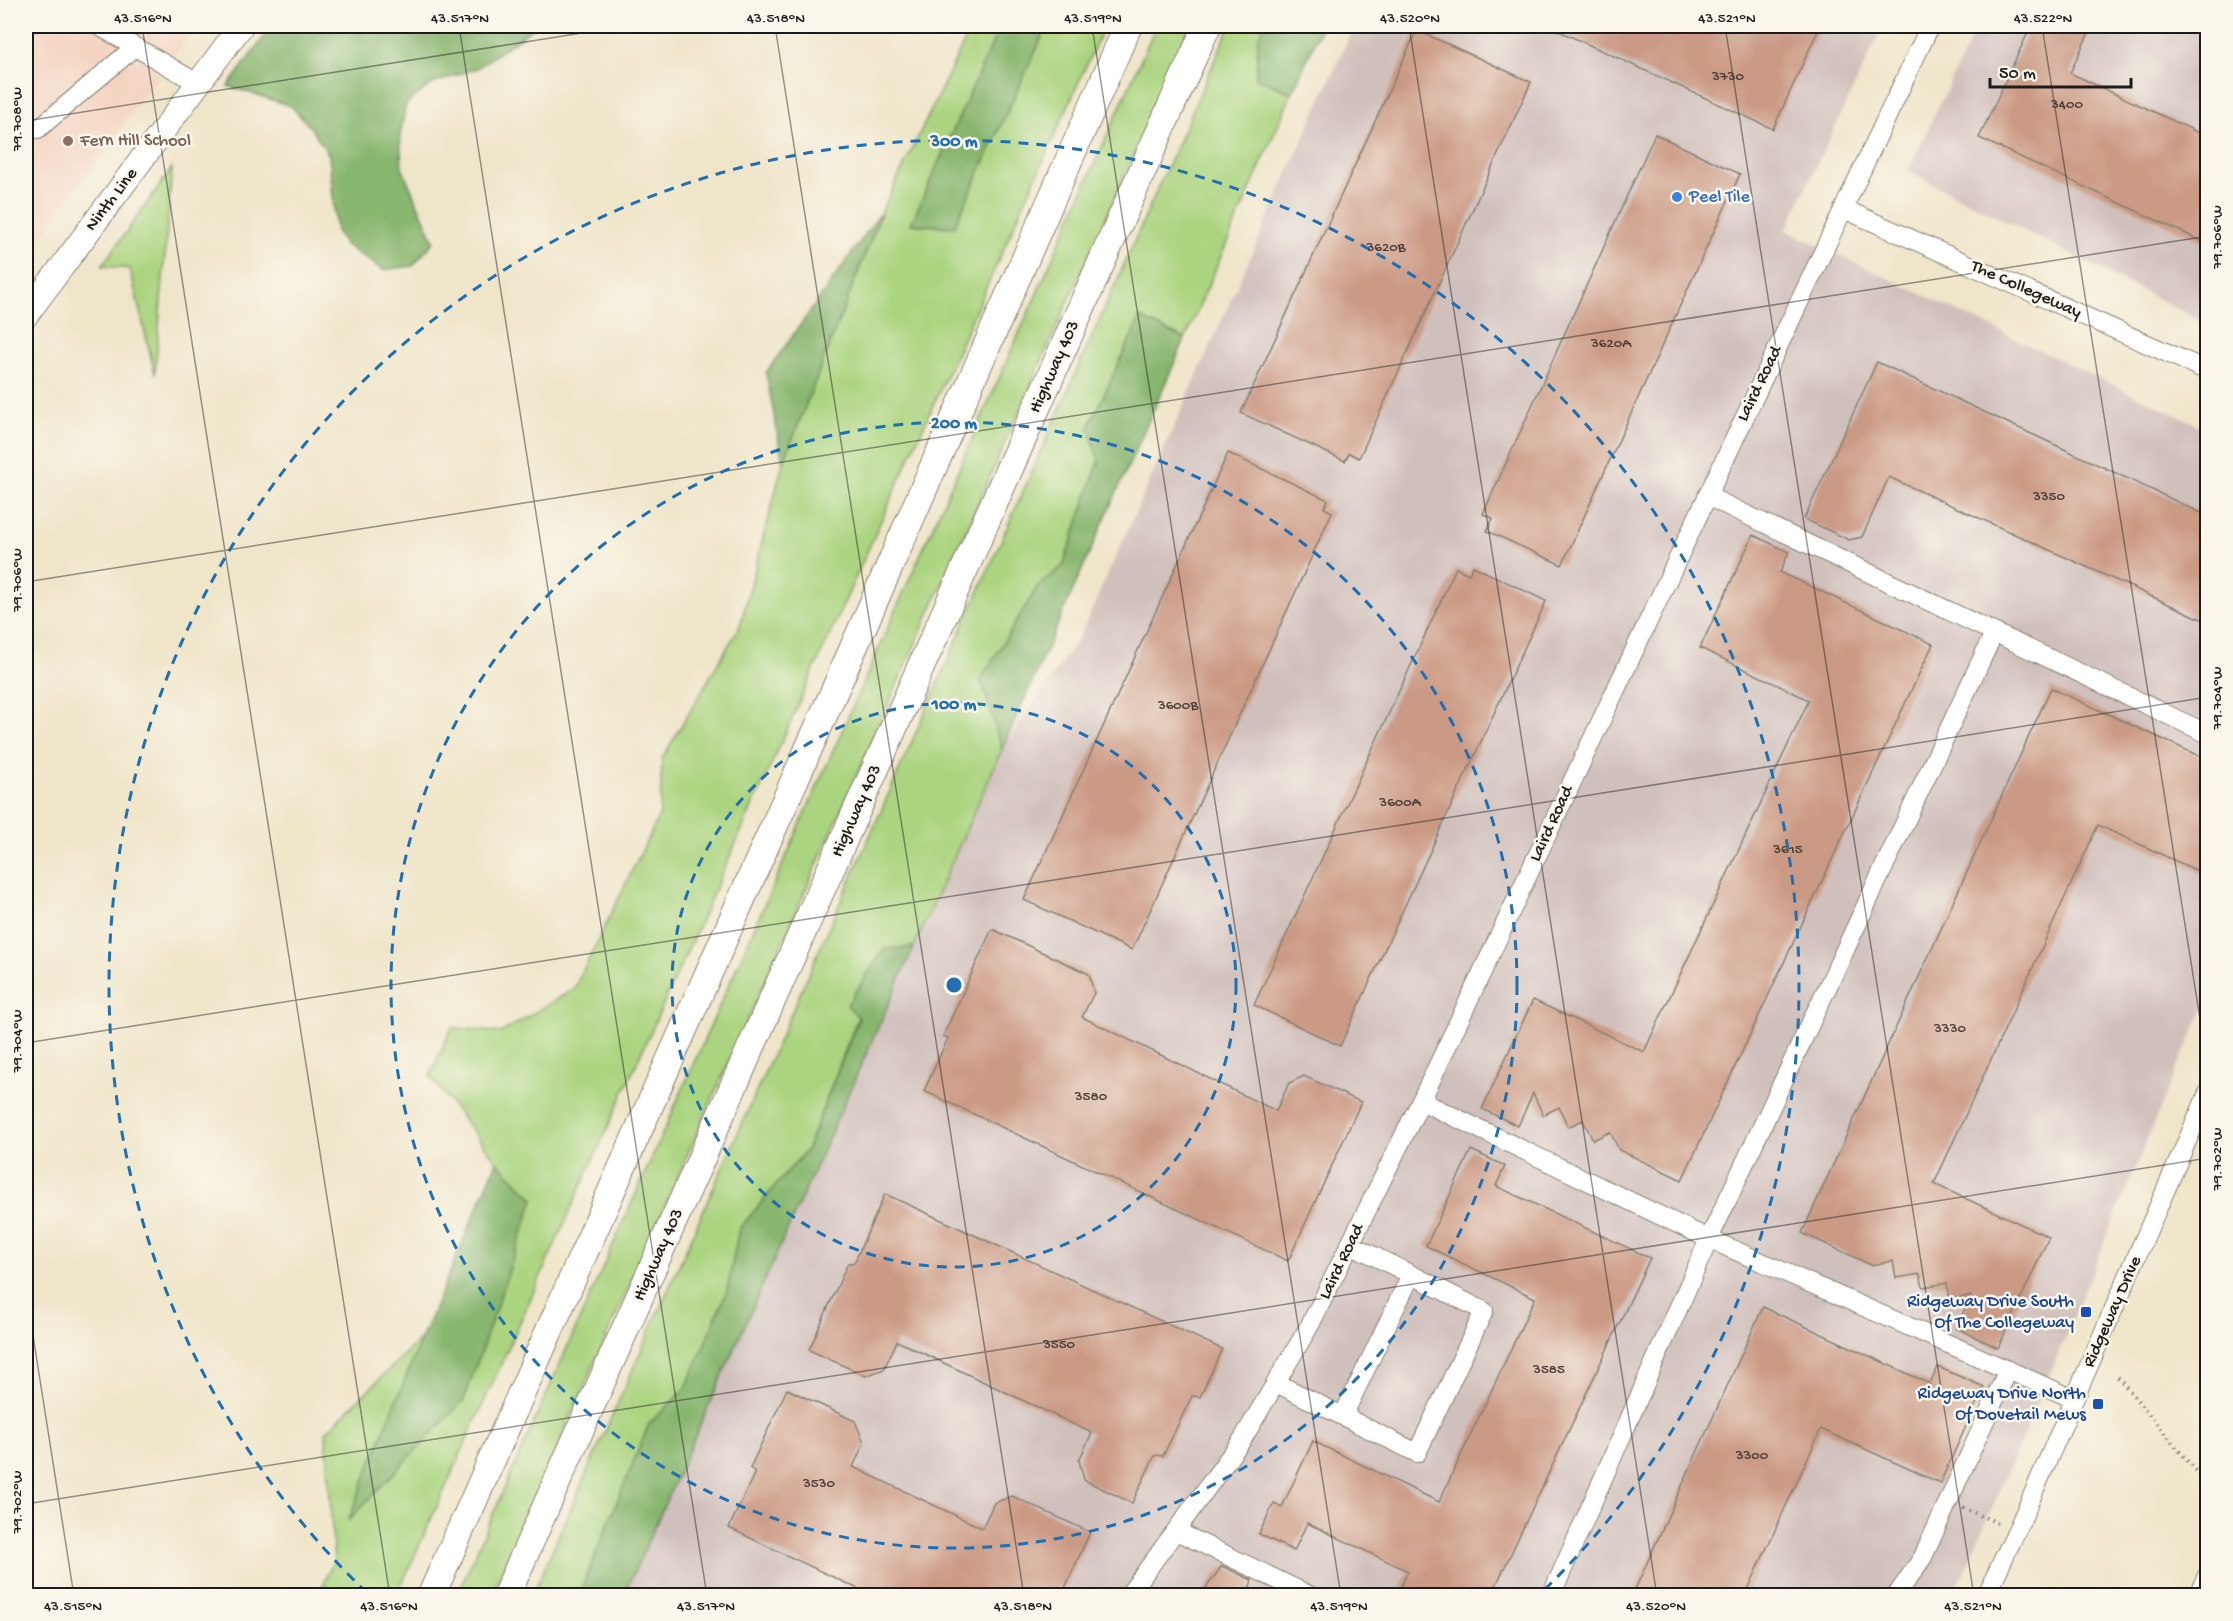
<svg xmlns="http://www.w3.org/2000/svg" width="2233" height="1621" font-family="'Gochi Hand',sans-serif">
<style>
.built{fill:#f4d3c0}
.industrial{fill:#d0c0bc}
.green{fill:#aad47f;stroke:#63784e;stroke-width:1.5}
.forest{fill:#87b66e;stroke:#526945;stroke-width:1.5}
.building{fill:#cb9a84}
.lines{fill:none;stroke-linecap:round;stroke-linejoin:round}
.minor-casing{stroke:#868072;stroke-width:20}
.major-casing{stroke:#868072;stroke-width:26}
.highway-casing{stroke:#868072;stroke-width:29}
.path{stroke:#868072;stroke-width:4;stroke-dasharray:1.5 4.5;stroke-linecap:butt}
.minor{stroke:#fff;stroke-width:18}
.major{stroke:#fff;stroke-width:24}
.highway{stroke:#fff;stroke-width:27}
.ticks{fill:none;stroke:#1c1c1c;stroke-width:1.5;stroke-opacity:0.45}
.ring{fill:none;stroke:#1f6fb2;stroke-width:3;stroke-dasharray:10 8}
.education-dot{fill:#8d6e63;stroke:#fbf7ec;stroke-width:2}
.shop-dot{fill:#3f7fe0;stroke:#fbf7ec;stroke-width:2}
.transit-dot{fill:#1a4fb4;stroke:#fbf7ec;stroke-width:2}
.labels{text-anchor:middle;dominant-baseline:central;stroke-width:5;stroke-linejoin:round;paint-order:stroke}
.number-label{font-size:15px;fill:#483c36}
.education-label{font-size:18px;fill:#785e54;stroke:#fbf7ec;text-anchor:start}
.shop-label{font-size:18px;fill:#366cbe;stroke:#fbf7ec;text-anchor:start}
.street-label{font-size:18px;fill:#1c1c1c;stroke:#fbf7ec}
.transit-label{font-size:18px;fill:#164399;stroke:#fbf7ec;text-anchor:end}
.centre{fill:#1f6fb2;stroke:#fbf7ec;stroke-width:3}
.ring-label{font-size:18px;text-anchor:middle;font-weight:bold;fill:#1f6fb2;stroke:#fbf7ec;stroke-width:5;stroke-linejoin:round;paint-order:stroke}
.neatline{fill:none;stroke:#1c1c1c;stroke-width:2}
.ticks-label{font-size:15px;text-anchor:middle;fill:#1c1c1c}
</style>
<rect width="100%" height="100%" fill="#fbf7ec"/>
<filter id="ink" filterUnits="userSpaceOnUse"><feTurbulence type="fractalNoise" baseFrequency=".0167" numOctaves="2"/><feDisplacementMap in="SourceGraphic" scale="12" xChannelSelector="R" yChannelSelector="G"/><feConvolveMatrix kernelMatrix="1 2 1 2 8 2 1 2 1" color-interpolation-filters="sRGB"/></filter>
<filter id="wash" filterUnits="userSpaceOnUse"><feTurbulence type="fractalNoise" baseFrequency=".008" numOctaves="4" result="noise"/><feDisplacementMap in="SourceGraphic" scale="24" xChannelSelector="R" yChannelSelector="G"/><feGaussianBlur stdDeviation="1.35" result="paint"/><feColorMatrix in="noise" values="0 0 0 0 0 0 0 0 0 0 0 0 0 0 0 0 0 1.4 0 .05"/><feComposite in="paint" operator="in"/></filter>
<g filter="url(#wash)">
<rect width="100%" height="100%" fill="#efe5c9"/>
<path class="built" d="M26 26H195L26 257Z"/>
<g class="industrial">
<path d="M1354 26H1883L1786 230 2208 430 2207 1001 2170 1084 2045 1385 1963 1575 1949 1595 624 1596 1002 749 1080 636Z"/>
<path d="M1977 26H2207V324L1908 171Z"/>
</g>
<g class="green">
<path d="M972 26H1000L911 224 954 227 1047 26H1104L397 1595 318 1596 334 1560 326 1432 422 1337 349 1519 534 1200 497 1162 430 1076 452 1027 501 1033 574 989 660 814 662 759 740 626 783 463 882 211Z"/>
<path d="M1156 26H1191L491 1595H457Z"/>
<path d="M1230 26H1264L1258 38 1256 78 1292 93 1185 339 1140 318 1089 427 1099 461 1063 566 1038 586 981 679 1002 749 914 947 884 949 807 1149 739 1229 727 1291 686 1389 649 1424 579 1595 532 1596Z"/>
<path d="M172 168 155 374 130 269 102 266Z"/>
</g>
<g class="forest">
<path d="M272 26H536L477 68 432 84 406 104 400 135 402 168 434 241 413 266 383 270 344 244 336 231 329 155 312 129 291 106 228 86Z"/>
<path d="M1000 26H1047L954 227 911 224Z"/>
<path d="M1264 26H1322L1292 93 1256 78 1258 37Z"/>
<path d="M882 211 783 463 766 373Z"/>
<path d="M1140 318 1185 339 1002 749 981 679 1038 586 1063 566 1099 462 1089 427Z"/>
<path d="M914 947 624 1595H579L649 1424 686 1388 727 1291 739 1229 807 1149 859 1018 847 1005 884 949Z"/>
<path d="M497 1162 534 1199 464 1400 348 1521 422 1337Z"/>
</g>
<g id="blocks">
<g class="building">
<path d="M1548 26H1820L1773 129Z"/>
<path d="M2031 26H2092L2070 73 2208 137V244L1979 138Z"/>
<path d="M1417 30 1531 82 1359 458 1349 453 1345 461 1241 413Z"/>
<path d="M1655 134 1740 174 1562 565 1487 531 1493 518 1483 514Z"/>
<path d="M1877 362 2208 516V622L1889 477 1862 537 1849 540 1804 519Z"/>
<path d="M1228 453 1328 500 1324 508 1332 512 1132 950 1024 900Z"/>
<path d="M1753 535 1789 552 1780 572 1933 644 1682 1180 1619 1150 1610 1132 1593 1140 1583 1120 1568 1127 1559 1107 1543 1115 1533 1093 1518 1126 1482 1109 1533 1000 1644 1052 1809 700 1700 648Z"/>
<path d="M1473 566 1546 601 1340 1046 1254 1005 1456 568 1469 574Z"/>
<path d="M2051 688 2208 760V866L2204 874 2098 825 1934 1184 2049 1237 1998 1348 1956 1328 1971 1296 1950 1299 1947 1283 1923 1287 1920 1274 1896 1278 1893 1261 1871 1265 1802 1233Z"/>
<path d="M992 929 1089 974 1094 993 1082 1017 1276 1111 1289 1083 1304 1076 1361 1102 1288 1261 924 1091 948 1038 943 1036Z"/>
<path d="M1471 1150 1505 1166 1496 1186 1650 1258 1491 1596H1397L1408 1571 1307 1523 1294 1551 1259 1534 1274 1503 1282 1507 1313 1441 1439 1502 1535 1298 1426 1246Z"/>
<path d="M885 1194 1222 1349 1200 1397 1192 1396 1163 1456 1155 1455 1132 1503 1084 1480 1079 1460 1092 1433 1016 1397 897 1341 884 1369 866 1376 809 1350 848 1263H854Z"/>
<path d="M1763 1307 1930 1384 1938 1367 1984 1387 1940 1483 1821 1429 1745 1596H1632Z"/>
<path d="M787 1389 855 1421 864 1443 853 1467 982 1528 994 1503 1012 1496 1090 1532 1064 1590 1058 1587 1054 1596H873L729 1528 755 1472 750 1468Z"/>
<path d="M1222 1566 1252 1580 1247 1596H1200Z"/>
</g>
</g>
</g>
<g filter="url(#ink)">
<use href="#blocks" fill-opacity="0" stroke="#868072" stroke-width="1.5"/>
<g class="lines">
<defs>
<g id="minor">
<path d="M99 26 199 84"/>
<path d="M26 129H38L135 47"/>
<path d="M1844 209 2208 371"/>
<path d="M1707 496 2208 734"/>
<path d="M1421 1101 1709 1239 2074 1399"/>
<path d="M1276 1383 1417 1453 1484 1311 1350 1244"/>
<path d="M1343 1416 1411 1275"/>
<path d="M1176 1531 1311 1596"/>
<path d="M1128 1596 1242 1440 1310 1325 1421 1101 1930 26"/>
<path d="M1551 1596 1709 1239 1994 633"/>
<path d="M1896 1596 1923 1557 2008 1370"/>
<path d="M1986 1596 2022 1519 2208 1093"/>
<path d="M2197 1596 2208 1574"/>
</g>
<path id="major" d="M26 315 241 26"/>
<g id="highway">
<path d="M431 1596 845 667 1128 26"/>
<path d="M506 1596 1207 26"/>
</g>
</defs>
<use href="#minor" class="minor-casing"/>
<use href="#major" class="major-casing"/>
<use href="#highway" class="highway-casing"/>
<g class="path">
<path d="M2118 1377 2208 1486"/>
<path d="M1963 1508 2000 1524"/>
</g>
<use href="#minor" class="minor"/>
<use href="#major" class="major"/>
<use href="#highway" class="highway"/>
</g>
</g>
<path class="ticks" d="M142 26 390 1596M459 26 707 1596M775 26 1024 1596M1092 26 1341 1596M1409 26 1657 1596M1725 26 1974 1596M2042 26 2208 1069M26 121 626 26M26 582 2208 236M26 1043 2208 697M26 1291 74 1596M26 1504 2208 1158"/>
<g class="ring">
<circle cx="954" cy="985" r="282"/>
<circle cx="954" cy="985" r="563"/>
<path d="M367 1593A845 845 0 1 1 1541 1593"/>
</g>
<circle class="education-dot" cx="68" cy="141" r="6"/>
<circle class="shop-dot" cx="1677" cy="197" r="6"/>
<g class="transit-dot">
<rect x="2080" y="1306" width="12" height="12" rx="3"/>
<rect x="2092" y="1398" width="12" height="12" rx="3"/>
</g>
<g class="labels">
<g class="number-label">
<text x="1728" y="77">3730</text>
<text x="2067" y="105">3400</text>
<text x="1386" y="248">3620B</text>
<text x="1611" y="344">3620A</text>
<text x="2049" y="497">3350</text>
<text x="1178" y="706">3600B</text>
<text x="1400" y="803">3600A</text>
<text x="1788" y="850">3615</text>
<text x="1950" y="1029">3330</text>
<text x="1091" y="1097">3580</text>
<text x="1059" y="1345">3550</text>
<text x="1549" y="1370">3585</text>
<text x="1752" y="1456">3300</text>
<text x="819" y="1484">3530</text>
</g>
<g class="education-label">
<text x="80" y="141">Fern Hill School</text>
</g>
<g class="shop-label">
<text x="1689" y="197">Peel Tile</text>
</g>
<g class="street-label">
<text transform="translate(112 200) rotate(-53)">Ninth Line</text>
<text transform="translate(2026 290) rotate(24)">The Collegeway</text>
<text transform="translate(1055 367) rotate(-66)">Highway 403</text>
<text transform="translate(1760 384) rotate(-64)">Laird Road</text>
<text transform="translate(857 811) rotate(-66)">Highway 403</text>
<text transform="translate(1552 824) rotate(-65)">Laird Road</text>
<text transform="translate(659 1255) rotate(-66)">Highway 403</text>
<text transform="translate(1342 1262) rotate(-64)">Laird Road</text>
<text transform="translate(2113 1312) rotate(-66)">Ridgeway Drive</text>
</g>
<g class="transit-label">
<text x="2074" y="1302">Ridgeway Drive South<tspan x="2074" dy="21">Of The Collegeway</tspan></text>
<text x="2086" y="1394">Ridgeway Drive North<tspan x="2086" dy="21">Of Dovetail Mews</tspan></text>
</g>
</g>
<circle cx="954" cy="985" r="9" class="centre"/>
<g class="ring-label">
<text x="954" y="146">300 m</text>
<text x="954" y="428">200 m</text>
<text x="954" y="709">100 m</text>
</g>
<rect width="2233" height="1621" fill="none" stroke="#fbf7ec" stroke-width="66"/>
<path d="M1990 78v9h141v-9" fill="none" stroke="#1c1c1c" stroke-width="3"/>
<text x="1999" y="78" font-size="18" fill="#1c1c1c" stroke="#fbf7ec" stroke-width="4.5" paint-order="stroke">50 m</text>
<rect x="33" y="33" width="2167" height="1555" class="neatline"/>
<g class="ticks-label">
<text x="143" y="22">43.516°N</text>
<text x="460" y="22">43.517°N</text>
<text x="776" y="22">43.518°N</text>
<text x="1093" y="22">43.519°N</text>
<text x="1410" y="22">43.520°N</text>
<text x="1727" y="22">43.521°N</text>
<text x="2043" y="22">43.522°N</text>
<text transform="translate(16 119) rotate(-90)" y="5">79.708°W</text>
<text transform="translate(2216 237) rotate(-90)" y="5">79.706°W</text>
<text transform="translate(16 580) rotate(-90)" y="5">79.706°W</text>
<text transform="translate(2216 698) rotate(-90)" y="5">79.704°W</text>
<text transform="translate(16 1041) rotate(-90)" y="5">79.704°W</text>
<text transform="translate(2216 1159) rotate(-90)" y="5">79.702°W</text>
<text transform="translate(16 1502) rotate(-90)" y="5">79.702°W</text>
<text x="73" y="1610">43.515°N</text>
<text x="389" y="1610">43.516°N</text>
<text x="706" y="1610">43.517°N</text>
<text x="1023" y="1610">43.518°N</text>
<text x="1339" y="1610">43.519°N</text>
<text x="1656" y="1610">43.520°N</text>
<text x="1973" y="1610">43.521°N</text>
</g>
</svg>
